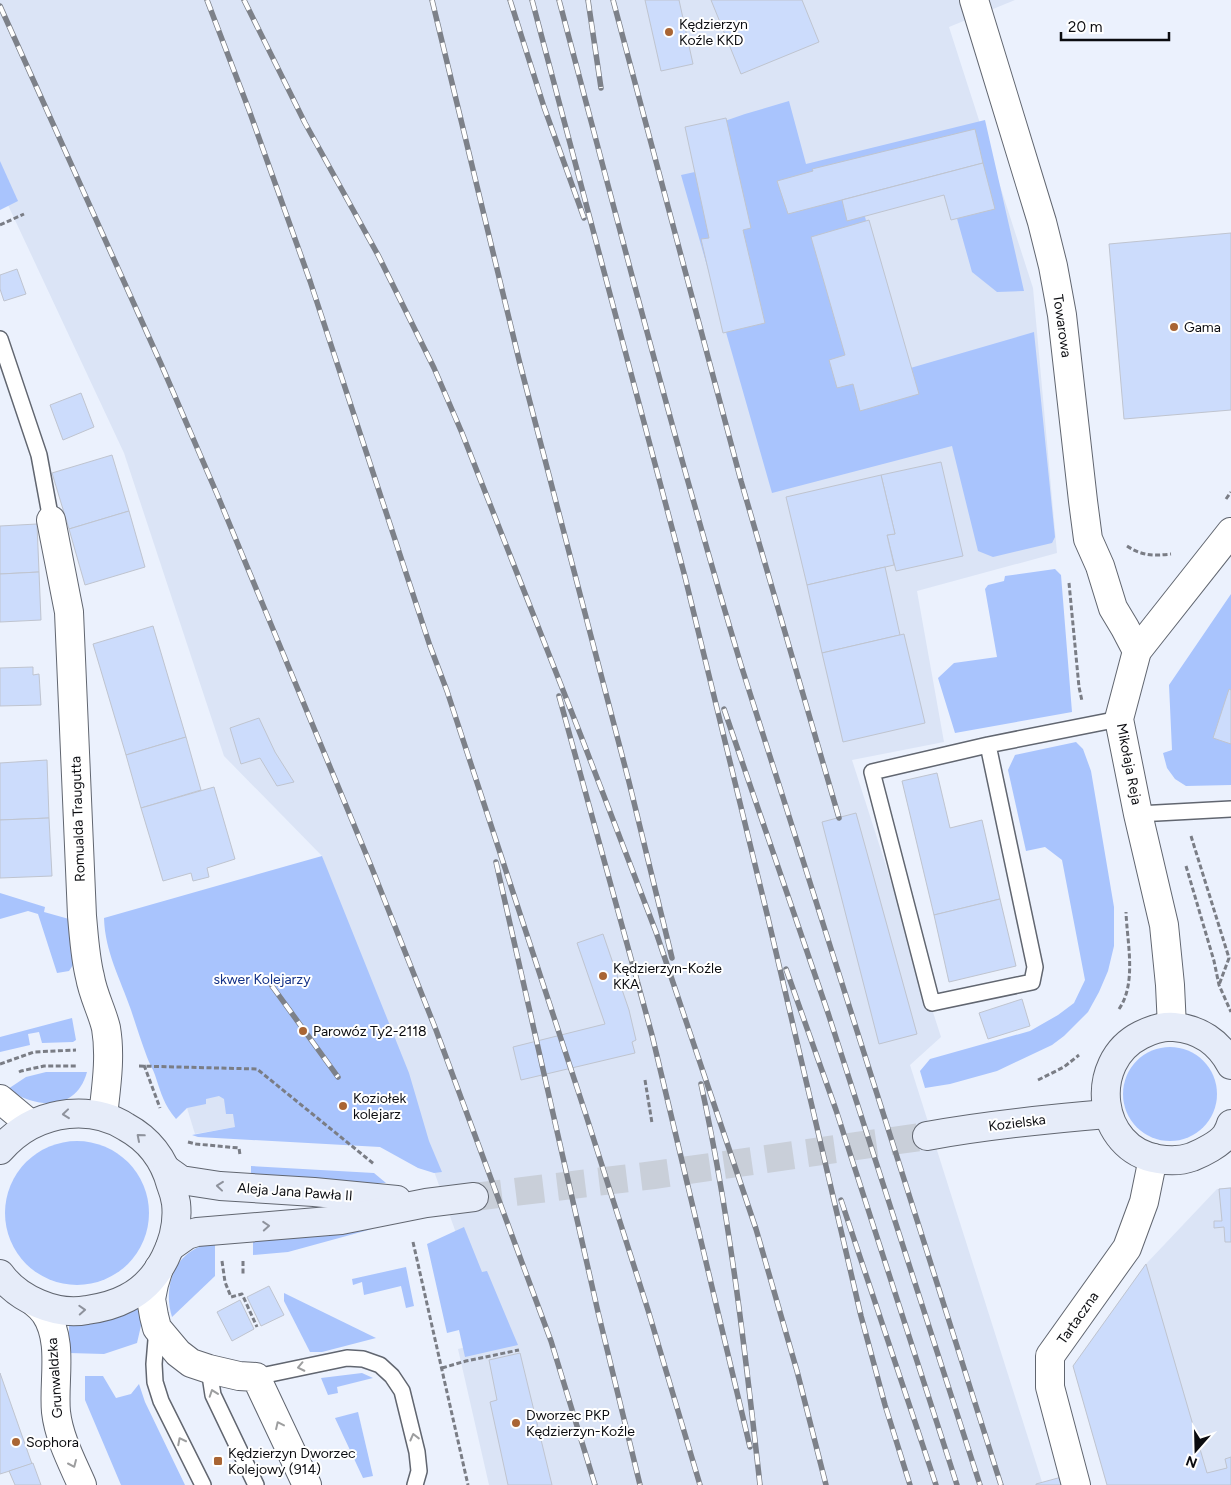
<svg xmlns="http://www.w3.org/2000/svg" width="1231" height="1485" font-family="Figtree,sans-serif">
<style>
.built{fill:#dbe4f6}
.green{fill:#a9c4fd}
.building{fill:#ccdcfc;stroke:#bfc4cf}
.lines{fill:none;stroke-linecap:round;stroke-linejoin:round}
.secondary-tunnel{stroke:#c9cfd9;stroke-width:28;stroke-dasharray:28 14;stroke-linecap:butt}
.lane-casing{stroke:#616670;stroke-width:18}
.street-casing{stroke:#616670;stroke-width:30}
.secondary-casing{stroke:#616670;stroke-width:30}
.path{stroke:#7a7d85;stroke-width:3;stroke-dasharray:5 2.5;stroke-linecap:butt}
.lane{stroke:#fff;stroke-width:15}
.street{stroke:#fff;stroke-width:28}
.secondary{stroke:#e6ecf9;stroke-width:28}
.rail-casing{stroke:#7d8189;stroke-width:5.5}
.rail{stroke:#fff;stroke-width:4;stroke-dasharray:11;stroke-linecap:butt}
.oneway{stroke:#8e929c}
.oneway2{stroke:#9d9e9f}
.poi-dot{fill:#a96534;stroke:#fff;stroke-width:2}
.labels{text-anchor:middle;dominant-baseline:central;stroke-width:4;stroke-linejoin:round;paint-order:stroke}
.poi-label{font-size:14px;fill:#0b0c10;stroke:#fff;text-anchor:start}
.street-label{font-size:14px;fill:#0b0c10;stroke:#fff}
.park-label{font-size:14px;fill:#123187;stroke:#fff}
</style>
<rect width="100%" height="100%" fill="#ebf1fd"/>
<g class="built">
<path d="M0 0H1015L949 27 1033 288 1057 553 917 591 944 742 852 760 941 1037 910 1065 1043 1485H489L458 1349 494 1340 322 856 224 756 124 453 0 188Z"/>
<path d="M235 1077V1127L195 1134 183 1095Z"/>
<path d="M1231 1187V1485H1107L1073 1366 1146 1264 1217 1189Z"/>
</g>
<g class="green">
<path d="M789 101 806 164 985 120 1024 291 997 292 972 272 947 183 862 206 907 369 1034 332 1055 537 1052 543 993 557 978 551 952 446 772 493 681 175 704 170 693 132 745 114Z"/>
<path d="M0 161 18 201 0 210Z"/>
<path d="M1055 569 1061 575 1072 712 955 733 938 678 954 663 997 657 985 589 988 585 1004 581 1005 576Z"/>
<path d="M1231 594V785L1186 786 1175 779 1167 768 1163 753 1172 750 1169 685Z"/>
<path d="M1076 742 1083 749 1091 771 1114 907V946L1108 971 1099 992 1088 1012 1064 1036 1052 1045 997 1071 950 1084 925 1088 920 1071 930 1059 1030 1031 1058 1015 1074 1003 1085 980 1062 860 1045 847 1026 851 1008 770 1015 755Z"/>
<path d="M322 856 409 1073 429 1141 442 1172 434 1173 418 1168 380 1147 198 1137 192 1135 235 1127 233 1114H226L224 1099 219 1096 206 1099V1104L187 1108 176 1119C164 1105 161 1093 155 1075 153 1069 149 1063 147 1057 141 1041 136 1025 131 1010 120 978 105 952 104 918Z"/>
<path d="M0 893 45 907 44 912 69 919 73 961V965L69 971 57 973 38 914 28 911 0 919Z"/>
<path d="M72 1018 76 1040 73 1042 42 1043 39 1032 28 1034 30 1045 0 1052V1037Z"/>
<circle cx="1170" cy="1094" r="47"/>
<path d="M46 1072H87C76 1112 36 1109 8 1089L26 1077Z"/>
<circle cx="77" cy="1213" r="72"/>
<path d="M251 1166 374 1173 386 1183H353L251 1178Z"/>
<path d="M464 1227 482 1272 487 1271 518 1345 465 1357 459 1330 447 1333 427 1244Z"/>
<path d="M372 1229 288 1252 253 1255V1238Z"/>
<path d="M215 1241V1276L172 1317C165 1295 169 1267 190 1252 197 1247 206 1244 215 1241Z"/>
<path d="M406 1267 414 1306 406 1308 401 1286 364 1295 362 1282 353 1285 352 1279Z"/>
<path d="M284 1293 376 1338 322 1352H310L284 1301Z"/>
<path d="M140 1306 143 1317 137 1343 104 1354 69 1353V1324C97 1326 115 1320 140 1306Z"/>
<path d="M362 1373 373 1378 337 1387 338 1393 328 1395 321 1378Z"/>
<path d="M85 1376H103L116 1398 131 1394 139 1384 145 1402 185 1485H121L85 1400Z"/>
<path d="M358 1412 373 1476 363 1478 335 1418Z"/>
</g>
<g class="building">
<path d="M645 0H679L693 64 661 71Z"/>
<path d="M711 0H802L819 42 741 74Z"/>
<path d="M726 118 751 228 743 230 765 323 723 333 701 239 709 238 685 127Z"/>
<path d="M975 129 983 163 788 214 777 181 813 171 812 169Z"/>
<path d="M983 163 995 209 951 220 944 195 847 221 842 200Z"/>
<path d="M869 220 919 394 860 411 853 384 837 388 829 360 845 355 811 237Z"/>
<path d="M1231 233V410L1124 419 1109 244Z"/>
<path d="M17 269 26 294 4 301 0 289V275Z"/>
<path d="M81 393 94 427 63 440 50 405Z"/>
<path d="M112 455 129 511 69 529 52 473Z"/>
<path d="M941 462 963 556 896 571 887 535 895 534 881 475Z"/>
<path d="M881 475 895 534 887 535 894 565 807 585 786 497Z"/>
<path d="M129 511 145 567 85 585 69 529Z"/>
<path d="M37 524 39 572 0 574V526Z"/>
<path d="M885 567 900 635 822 653 807 585Z"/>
<path d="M39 572 41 620 0 622V574Z"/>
<path d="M153 626 186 737 126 755 93 644Z"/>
<path d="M904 634 925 723 843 742 822 653Z"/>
<path d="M33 667V675L39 674 41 705 0 706V668Z"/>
<path d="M1229 689 1231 690V744L1213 738Z"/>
<path d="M259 718 275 752 294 782 277 786 260 758 241 764 230 728Z"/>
<path d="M186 737 201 790 141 808 126 755Z"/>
<path d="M47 760 49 818 0 820V763Z"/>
<path d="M937 773 950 828 982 820 1000 899 934 915 902 781Z"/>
<path d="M214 787 235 859 207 868 209 877 193 881 191 873 163 881 141 808Z"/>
<path d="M856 813 917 1034 879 1044 822 822Z"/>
<path d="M49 818 52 876 0 878V820Z"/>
<path d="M1000 899 1016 966 949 982 934 915Z"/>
<path d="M603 934 629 1010 636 1040 632 1042 635 1053 521 1080 513 1047 605 1024 577 943Z"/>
<path d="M1022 999 1030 1026 988 1039 979 1013Z"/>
<path d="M1231 1188V1242H1225L1224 1227 1214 1228V1221H1222L1219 1189Z"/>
<path d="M1146 1264 1207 1473 1227 1468 1225 1459 1231 1457V1485H1107L1073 1366Z"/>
<path d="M269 1286 284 1315 261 1326 247 1297Z"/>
<path d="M240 1300 254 1329 232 1341 217 1312Z"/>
<path d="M520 1353 552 1485H508L490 1402 497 1400 489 1360Z"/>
<path d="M0 1373 32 1464 0 1474Z"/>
<path d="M33 1463 41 1485H15L9 1471Z"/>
<path d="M1069 1475 1072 1485H1036V1484Z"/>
</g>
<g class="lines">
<path class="secondary-tunnel" d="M474 1197 654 1175 927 1136"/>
<defs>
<g id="lane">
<path d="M0 339 39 455 51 520"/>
<path d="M988 745 1035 967 1032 982 932 1003 872 772 988 745 1119 719"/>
<path d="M1138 814 1231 809"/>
<path d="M157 1328 154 1364 155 1382 161 1401 203 1485"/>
<path d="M209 1369 213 1395 256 1485"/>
<path d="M256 1377 347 1358 363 1359 380 1365 392 1376 402 1391 417 1452 419 1471 415 1485"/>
</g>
<g id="street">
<path d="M974 0 1042 222 1053 266 1062 315 1083 501 1088 539 1100 566 1113 608 1125 628 1137 651"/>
<path d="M51 520 69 612 82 916C84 937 85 957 90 977 93 995 102 1011 106 1028 111 1057 106 1088 103 1116"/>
<path d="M1172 1027 1170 985 1164 925 1138 814 1119 719 1137 651 1231 532"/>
<path d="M0 1099 30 1124"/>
<path d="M159 1268 154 1284 151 1299 154 1316 157 1328 178 1353 191 1363 209 1369 239 1376 256 1377 307 1485"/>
<path d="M34 1302C38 1305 42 1309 45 1313 64 1341 53 1381 56 1412 59 1438 72 1462 82 1485"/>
<path d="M1076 1485 1050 1387V1356L1127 1248 1144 1202 1153 1158"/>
</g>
<g id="secondary">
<path d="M1231 1065C1219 1042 1199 1029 1174 1027 1162 1026 1151 1030 1141 1035 1087 1062 1097 1149 1158 1159 1169 1161 1181 1161 1192 1157 1202 1153 1220 1144 1226 1135 1228 1132 1230 1128 1231 1124"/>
<path d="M927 1136C987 1125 1047 1119 1107 1114"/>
<path d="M0 1150C18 1129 41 1117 68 1114 89 1112 109 1116 126 1127 150 1140 164 1159 171 1185 173 1190 175 1197 176 1203 180 1239 159 1282 127 1298 114 1305 101 1308 87 1310 56 1316 18 1299 0 1274"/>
<path d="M167 1170 181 1180 220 1186 314 1192 397 1200"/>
<path d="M170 1247 187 1235 197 1232 341 1220 426 1203 474 1197"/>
</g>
</defs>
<use href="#lane" class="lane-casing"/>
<use href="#street" class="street-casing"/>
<use href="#secondary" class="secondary-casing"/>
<g class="path">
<path d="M0 225 24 214"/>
<path d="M1226 499 1231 492"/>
<path d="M1127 546C1142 556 1154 556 1171 554"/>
<path d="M1069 583 1079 687 1082 701"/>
<path d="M1191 836 1229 958 1219 985"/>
<path d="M1186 866 1214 961 1219 985 1231 1012"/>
<path d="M1119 1009C1137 983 1127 942 1126 912"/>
<path d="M0 1064 34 1052 76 1050"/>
<path d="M144 1065 160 1108"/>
<path d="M139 1066 257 1069 374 1164"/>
<path d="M19 1072 21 1071 44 1066H77"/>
<path d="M645 1080 652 1123"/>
<path d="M1038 1080 1064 1067 1079 1055"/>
<path d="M188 1142 196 1144 239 1148 240 1155"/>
<path d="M413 1242 468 1485"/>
<path d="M222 1261 225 1282 231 1297 242 1294 257 1327"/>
<path d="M243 1261V1276"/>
<path d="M442 1368 466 1361 519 1350"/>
</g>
<use href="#lane" class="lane"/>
<use href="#street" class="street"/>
<use href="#secondary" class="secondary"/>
<defs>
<g id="rail">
<path d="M207 0 249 110 310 281 430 646 447 691 585 1112 648 1310 700 1485"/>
<path d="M244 0 305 123 378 255 434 368 462 433 581 736 656 932 756 1229 797 1371 826 1485"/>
<path d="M432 0 520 364 629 782 672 958"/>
<path d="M510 0 544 107 584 218"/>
<path d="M532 0 685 577 768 918 861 1316 885 1405 910 1485"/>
<path d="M559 0C618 222 675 445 741 665L1001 1485"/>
<path d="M588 0 601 88"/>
<path d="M613 0 741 481 839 818"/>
<path d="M0 6 161 364 217 494 371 866 436 1030 551 1341 595 1485"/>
<path d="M559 696 652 1035 750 1447"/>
<path d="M724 709 828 1013 980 1485"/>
<path d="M496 862 598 1312 640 1485"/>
<path d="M786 969 836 1110 957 1485"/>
<path d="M272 986 338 1077"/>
<path d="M701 1084C730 1217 745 1350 760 1485"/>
<path d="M841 1200 936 1485"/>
</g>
</defs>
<use href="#rail" class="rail-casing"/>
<use href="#rail" class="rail"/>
</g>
<defs><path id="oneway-chevron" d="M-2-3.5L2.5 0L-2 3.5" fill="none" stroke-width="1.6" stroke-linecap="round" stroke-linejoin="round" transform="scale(1.25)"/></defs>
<g class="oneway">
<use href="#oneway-chevron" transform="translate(66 1114) rotate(174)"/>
<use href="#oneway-chevron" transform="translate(140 1137) rotate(-139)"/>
<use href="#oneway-chevron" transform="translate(220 1186) rotate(-174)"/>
<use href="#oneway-chevron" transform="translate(266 1226) rotate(-4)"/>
<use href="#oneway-chevron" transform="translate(82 1310) rotate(-3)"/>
</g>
<g class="oneway2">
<use href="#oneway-chevron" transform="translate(301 1367) rotate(168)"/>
<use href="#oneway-chevron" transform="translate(213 1393) rotate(-109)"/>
<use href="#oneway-chevron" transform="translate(279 1425) rotate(-115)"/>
<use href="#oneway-chevron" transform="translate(414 1437) rotate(-104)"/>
<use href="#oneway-chevron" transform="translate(181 1441) rotate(-117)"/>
<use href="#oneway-chevron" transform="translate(73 1464) rotate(66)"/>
</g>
<g class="poi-dot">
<circle cx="669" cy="32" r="5"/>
<circle cx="1174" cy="327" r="5"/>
<circle cx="603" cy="976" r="5"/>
<circle cx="303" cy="1031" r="5"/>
<circle cx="343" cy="1106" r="5"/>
<circle cx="516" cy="1423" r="5"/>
<circle cx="16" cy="1442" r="5"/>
<rect x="213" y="1456" width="10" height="10" rx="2.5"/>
</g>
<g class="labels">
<g class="poi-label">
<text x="679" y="24">Kędzierzyn<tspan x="679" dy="16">Koźle KKD</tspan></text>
<text x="1184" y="327">Gama</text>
<text x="613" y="968">Kędzierzyn-Koźle<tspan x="613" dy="16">KKA</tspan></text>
<text x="313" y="1031">Parowóz Ty2-2118</text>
<text x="353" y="1098">Koziołek<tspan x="353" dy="16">kolejarz</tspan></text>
<text x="526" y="1415">Dworzec PKP<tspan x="526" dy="16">Kędzierzyn-Koźle</tspan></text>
<text x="26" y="1442">Sophora</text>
<text x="228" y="1453">Kędzierzyn Dworzec<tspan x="228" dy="16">Kolejowy (914)</tspan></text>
</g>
<g class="street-label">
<text transform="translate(1062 326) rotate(82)">Towarowa</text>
<text transform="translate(1129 764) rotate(79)">Mikołaja Reja</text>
<text transform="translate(78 819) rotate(-92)">Romualda Traugutta</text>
<text transform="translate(1017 1123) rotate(-7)">Kozielska</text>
<text transform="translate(295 1192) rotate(4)">Aleja Jana Pawła II</text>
<text transform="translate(1078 1318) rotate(-55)">Tartaczna</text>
<text transform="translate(55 1378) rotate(-94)">Grunwaldzka</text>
</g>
<g class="park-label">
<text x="262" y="979">skwer Kolejarzy</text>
</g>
</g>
<g transform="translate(1196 1450) rotate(200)" stroke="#ffffff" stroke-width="4" paint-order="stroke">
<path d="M0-4L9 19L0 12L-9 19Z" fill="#0b0c10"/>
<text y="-8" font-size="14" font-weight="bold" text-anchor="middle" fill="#0b0c10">N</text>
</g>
<path d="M1061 32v8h108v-8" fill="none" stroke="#0b0c10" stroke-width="2.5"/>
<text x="1068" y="32" font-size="15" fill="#0b0c10" stroke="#ffffff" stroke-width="4" paint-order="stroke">20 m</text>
</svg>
